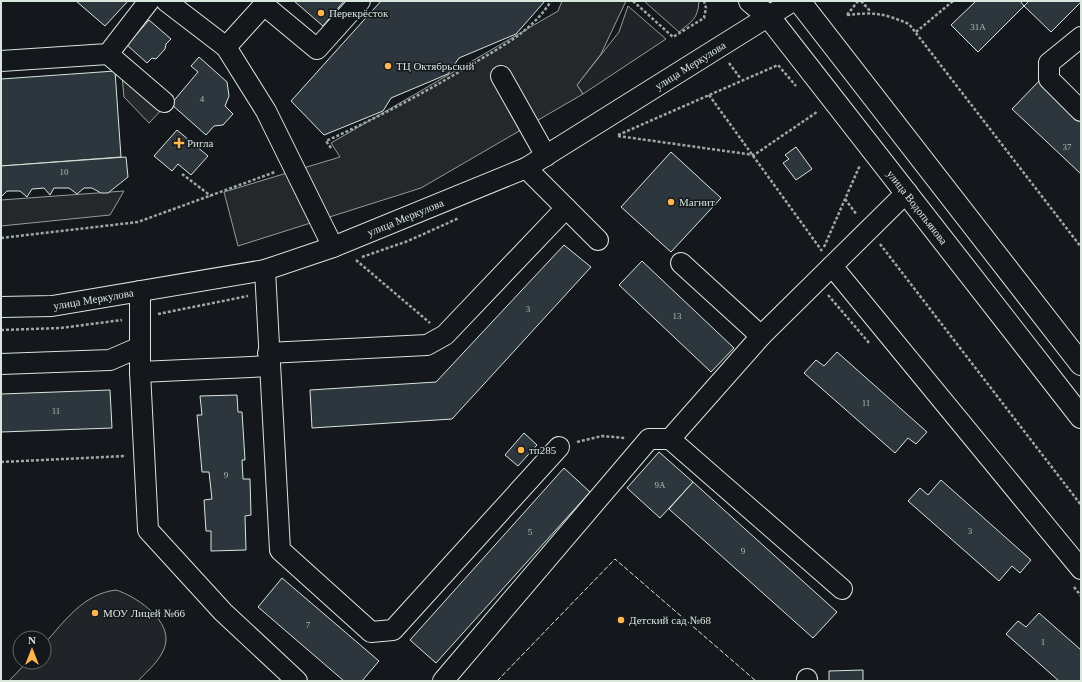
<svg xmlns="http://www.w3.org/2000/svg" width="1082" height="682" font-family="Georgia,serif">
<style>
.green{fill:#202428;stroke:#939e99}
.parking{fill:#24282b;stroke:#939e99}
.building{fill:#2c363c;stroke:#d8e6dc}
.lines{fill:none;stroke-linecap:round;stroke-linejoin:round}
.minor-casing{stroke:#d8e6dc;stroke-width:22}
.major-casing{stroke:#d8e6dc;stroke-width:24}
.path{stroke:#9da8a2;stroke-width:2.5;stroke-dasharray:3 2;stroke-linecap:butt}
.minor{stroke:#14181c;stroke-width:20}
.major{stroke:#14181c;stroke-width:22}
.fence{stroke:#d8e6dc;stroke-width:1;stroke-dasharray:5 2;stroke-linecap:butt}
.poi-dot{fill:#ffb74d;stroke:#14181c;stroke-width:1.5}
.labels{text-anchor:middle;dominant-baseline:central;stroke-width:3;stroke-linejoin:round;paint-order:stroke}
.number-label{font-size:9px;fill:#adbab4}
.poi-label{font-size:11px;fill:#d8e6dc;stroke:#14181c;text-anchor:start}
.street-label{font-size:11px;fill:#d8e6dc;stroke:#14181c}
</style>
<rect width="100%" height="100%" fill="#14181c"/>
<g class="green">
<path d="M644 1H699C698 19 692 21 679 32Z"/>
<path d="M628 6 666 39 583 94 577 85 619 32Z"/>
<path d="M116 590C135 596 167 617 166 640 165 657 148 670 138 681H9L27 662H44V644C65 621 83 594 116 590Z"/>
</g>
<g class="parking">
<path d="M562 1H626L601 54 577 85 583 94 421 188 238 246 224 192 340 157 331 143 558 11Z"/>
<path d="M121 65 167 104 149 123 124 97Z"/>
<path d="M124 191 110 215 1 226V200Z"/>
</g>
<g class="building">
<path d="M76 1H128L105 26Z"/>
<path d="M294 1H344L323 26Z"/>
<path d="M381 1H545L516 34 459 58 448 74 391 98 383 111 324 135 291 101Z"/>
<path d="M976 1H1020L1024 6 978 52 951 25Z"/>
<path d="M1029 1H1081V2L1051 32 1024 6Z"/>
<path d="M149 20 171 39 166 44 165 49 156 59 152 58 147 63 127 45Z"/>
<path d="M199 57 227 82 229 96 225 106 233 114 223 125 214 126 206 135 171 104 198 72 191 66Z"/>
<path d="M115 71 121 157 1 166V79Z"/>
<path d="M1040 80 1081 119V174L1012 109Z"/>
<path d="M177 130 208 156 191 175 178 164 172 171 154 156Z"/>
<path d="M796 147 812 169 796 180 783 163 789 159 785 155Z"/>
<path d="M671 152 721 198 671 252 621 207Z"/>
<path d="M126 157 128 177 108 193H101L92 188H84L77 194 69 188H54L50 195 44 188 32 189 27 197 20 191H7L1 197V166Z"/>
<path d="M564 245 591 267 452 419 312 428 310 390 436 382Z"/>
<path d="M642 261 734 348 711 372 619 285Z"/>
<path d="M837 352 927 432 916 444 908 438 895 453 804 373 816 360 824 366Z"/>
<path d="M110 390 112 428 1 432V394Z"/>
<path d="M237 395 238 412H242L245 460H242L243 479H250L251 515 245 516 246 550 211 551V531H206L204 500 212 499 209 472H202L197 415H202L200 396Z"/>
<path d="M524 433 537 445 518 466 505 455Z"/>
<path d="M659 452 693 482 660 518 627 488Z"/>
<path d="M564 468 590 492 436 663 410 640Z"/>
<path d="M941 480 1031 560 1020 573 1012 566 999 581 908 501 920 488 928 495Z"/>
<path d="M693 482 837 612 813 638 669 509Z"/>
<path d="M282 578 379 661 362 681H344L258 607Z"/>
<path d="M1039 613 1081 650V681H1059L1006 634 1018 621 1026 627Z"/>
<path d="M863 670V681H829V671Z"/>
</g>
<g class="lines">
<defs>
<g id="minor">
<path d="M166 1 226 47 266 111 333 247"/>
<path d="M1081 37 1049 63V79L1081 111"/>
<path d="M226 47 264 5 317 49 360 1"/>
<path d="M108 54 164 102"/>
<path d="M1 61 108 54 149 1"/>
<path d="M501 76 546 156"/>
<path d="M526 168 598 240"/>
<path d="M681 263 761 336"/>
<path d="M832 266 1081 569"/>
<path d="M265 270 280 550 371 632 393 630 559 447"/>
<path d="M140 291V372L148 530 223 612 297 681"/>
<path id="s1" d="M1 307 52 306 265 270 333 247 526 168 793 1"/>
<path d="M268 353 427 345 445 335 566 208"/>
<path d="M1 364 110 360 140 347"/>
<path d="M140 372 270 366"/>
<path d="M842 589 670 439 761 336 907 192"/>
<path d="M807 679V681"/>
<path d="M443 681 649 439H670"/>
</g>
<g id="major">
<path id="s2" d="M750 1 769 17 1081 417"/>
<path d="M799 1 1081 364"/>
</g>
</defs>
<use href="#minor" class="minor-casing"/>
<use href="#major" class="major-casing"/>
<g class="path">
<path d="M633 1 673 37 704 18 706 8 704 1"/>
<path d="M861 1 871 12"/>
<path d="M847 15C875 12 883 13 909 24L1081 247"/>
<path d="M847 15 858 1"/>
<path d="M916 32 953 1"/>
<path d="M729 63 741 79"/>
<path d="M709 95 822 251"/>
<path d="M618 135 778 65 796 86"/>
<path d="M618 136 754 155 817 112"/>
<path d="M331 148 326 141C377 118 426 92 474 63 503 46 533 30 551 1"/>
<path d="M182 174 211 196"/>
<path d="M845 199 857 215"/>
<path d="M1 238 138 222 275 172"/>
<path d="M880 244 1081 505"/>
<path d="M824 247 860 165"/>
<path d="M362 257 408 241 459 218"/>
<path d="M356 260 430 323"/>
<path d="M828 295 870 344"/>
<path d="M158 314 248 296"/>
<path d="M1 330 61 328 122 320"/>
<path d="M577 442 602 436 625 438"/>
<path d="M1 462 126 456"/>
<path d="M1074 587 1081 596"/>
</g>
<use href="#minor" class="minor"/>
<use href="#major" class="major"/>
<path class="fence" d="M497 681 615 559 756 681"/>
</g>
<g class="poi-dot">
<circle cx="321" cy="13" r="4"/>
<circle cx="388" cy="66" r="4"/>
<path d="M177 137h4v4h4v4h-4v4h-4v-4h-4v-4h4z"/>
<circle cx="671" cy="202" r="4"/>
<circle cx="521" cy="450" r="4"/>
<circle cx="95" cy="613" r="4"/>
<circle cx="621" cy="620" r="4"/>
</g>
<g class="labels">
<g class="number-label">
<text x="978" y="27">31А</text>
<text x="202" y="99">4</text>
<text x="1067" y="147">37</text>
<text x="64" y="172">10</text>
<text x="528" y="309">3</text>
<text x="677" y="316">13</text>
<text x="866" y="403">11</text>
<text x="56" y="411">11</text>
<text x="226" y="475">9</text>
<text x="660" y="485">9А</text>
<text x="970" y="531">3</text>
<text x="530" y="532">5</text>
<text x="743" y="551">9</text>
<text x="308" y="625">7</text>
<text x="1043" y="642">1</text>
</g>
<g class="poi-label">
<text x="329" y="13">Перекрёсток</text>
<text x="396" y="66">ТЦ Октябрьский</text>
<text x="187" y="143">Ригла</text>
<text x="679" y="202">Магнит</text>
<text x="529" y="450">тп285</text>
<text x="103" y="613">МОУ Лицей №66</text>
<text x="629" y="620">Детский сад №68</text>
</g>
<g class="street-label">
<text stroke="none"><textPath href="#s1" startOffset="741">улица Меркулова</textPath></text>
<text stroke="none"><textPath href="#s2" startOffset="266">улица Водопьянова</textPath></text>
<text stroke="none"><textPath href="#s1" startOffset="417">улица Меркулова</textPath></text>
<text stroke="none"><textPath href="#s1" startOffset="93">улица Меркулова</textPath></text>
</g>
</g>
<rect width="1082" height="682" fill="none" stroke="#d8e6dc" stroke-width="4"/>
<g transform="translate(32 650)"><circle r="19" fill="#14181c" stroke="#626a69"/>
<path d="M0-3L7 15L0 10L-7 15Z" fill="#ffb74d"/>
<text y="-6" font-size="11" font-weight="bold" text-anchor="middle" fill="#d8e6dc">N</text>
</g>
</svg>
